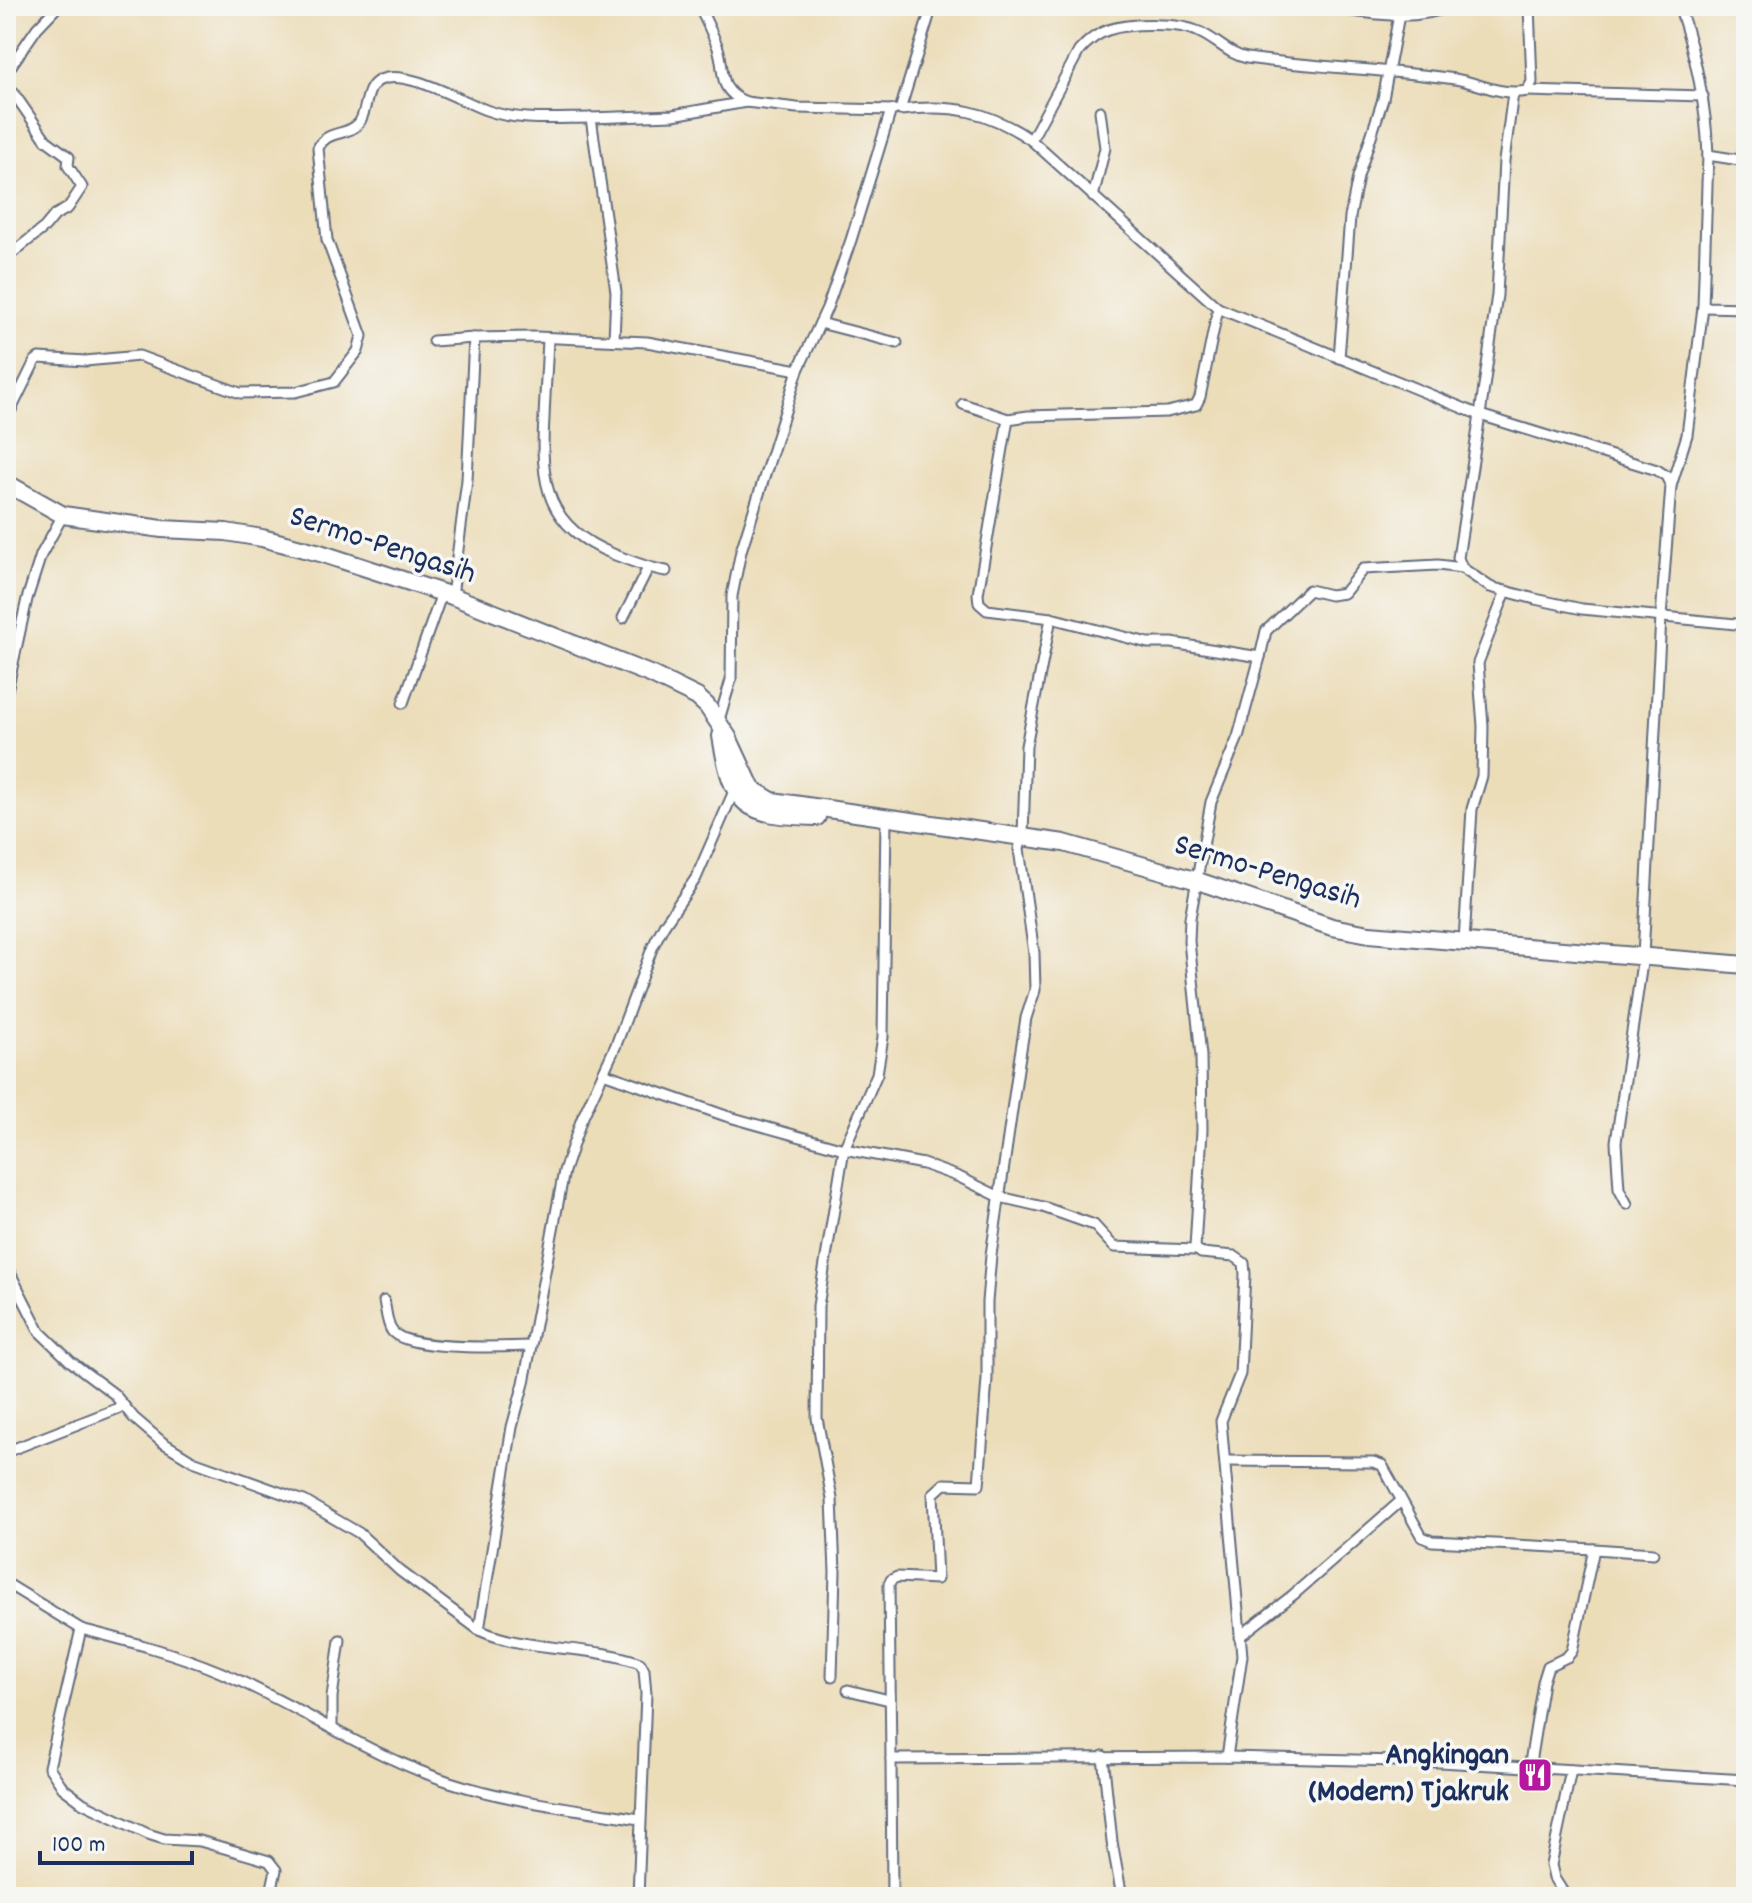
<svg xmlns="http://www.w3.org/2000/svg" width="1752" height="1903" font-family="Dekko,sans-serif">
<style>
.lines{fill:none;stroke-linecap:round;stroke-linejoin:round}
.minor-casing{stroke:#646c7e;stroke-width:13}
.primary-casing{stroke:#646c7e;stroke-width:20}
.minor{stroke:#fff;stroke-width:9}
.primary{stroke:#fff;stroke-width:16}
.labels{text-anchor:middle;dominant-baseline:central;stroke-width:7;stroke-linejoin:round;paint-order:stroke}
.street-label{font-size:32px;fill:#1b2f5e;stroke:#f6f6f2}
.poi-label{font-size:32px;font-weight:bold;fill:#1b2f5e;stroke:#f6f6f2;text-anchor:end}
</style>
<rect width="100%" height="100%" fill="#f6f6f2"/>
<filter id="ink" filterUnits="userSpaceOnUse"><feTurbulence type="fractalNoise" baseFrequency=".0125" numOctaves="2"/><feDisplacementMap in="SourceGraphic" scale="16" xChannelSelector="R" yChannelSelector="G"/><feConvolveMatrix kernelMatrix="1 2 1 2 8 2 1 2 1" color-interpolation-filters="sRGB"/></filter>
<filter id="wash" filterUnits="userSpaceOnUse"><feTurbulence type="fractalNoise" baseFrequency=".006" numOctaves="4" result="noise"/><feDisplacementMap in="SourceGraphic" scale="32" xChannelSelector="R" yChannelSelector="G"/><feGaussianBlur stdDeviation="1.8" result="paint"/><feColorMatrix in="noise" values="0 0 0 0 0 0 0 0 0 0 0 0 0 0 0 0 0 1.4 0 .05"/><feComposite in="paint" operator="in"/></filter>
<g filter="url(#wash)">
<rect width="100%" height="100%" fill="#ecddb9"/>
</g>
<g filter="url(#ink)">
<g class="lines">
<defs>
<g id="minor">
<path d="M699 6C705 19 713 34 718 48 726 72 716 90 746 102"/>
<path d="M932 6 900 110C952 104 987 110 1031 140L1218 308 1480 415 1458 558 1462 568 1490 587 1535 599 1582 609 1746 625"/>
<path d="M1316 6C1360 11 1409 24 1451 6"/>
<path d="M1679 6C1696 56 1706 103 1708 155L1746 161"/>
<path d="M6 73 37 28 58 6"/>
<path d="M6 82 46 140 69 157 68 166 82 187 68 208 55 215 45 227 6 258"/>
<path d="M1527 91 1703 96"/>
<path d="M1513 93 1504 161 1497 295 1480 415 1657 470 1666 476 1671 486 1661 617 1643 956 1616 1142 1619 1189 1627 1204"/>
<path d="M1031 140 1079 51C1087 42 1096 34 1108 30 1130 23 1178 22 1199 32 1216 39 1229 55 1247 58 1316 68 1386 69 1455 79 1479 83 1501 96 1527 91L1532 82 1529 6"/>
<path d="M1708 155 1703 307 1746 308"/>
<path d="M1093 197 1105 148 1100 111"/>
<path d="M820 323 897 343"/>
<path d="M548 338C547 365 545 391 544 418 540 483 546 527 613 554 631 561 647 568 666 571"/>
<path d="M614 340 616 292 591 118 673 115 746 102 797 108 894 110"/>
<path d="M433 341 474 338"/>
<path d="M1339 358 1350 217 1358 177 1383 99 1399 15"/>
<path d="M963 404 1008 419"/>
<path d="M6 420 35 361 39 358 85 361 139 356 240 393 295 392 334 382 358 351 362 336 327 240 318 148C327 129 347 137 359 123 368 111 364 87 380 80 406 68 461 101 486 110 519 122 557 118 591 118"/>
<path d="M1671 486 1687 435 1703 307"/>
<path d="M452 596 467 480 474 338 536 337 647 342 798 370"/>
<path d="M623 618 648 568"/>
<path d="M1051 618 1148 643H1172L1260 657 1238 737 1211 802 1190 918 1189 941 1201 1056 1202 1130 1195 1248 1201 1253 1234 1256 1244 1263 1245 1274 1240 1374 1221 1421 1242 1656 1227 1757"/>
<path d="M1260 657 1266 631 1309 590 1330 595 1344 593 1363 569 1438 565 1462 568"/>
<path d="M6 695 27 599 41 555 63 515"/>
<path d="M403 703 442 593"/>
<path d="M718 723 731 680 732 596 741 551 798 370 827 308 851 240 891 110"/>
<path d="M1464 941 1472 809 1482 776 1483 726 1478 663 1506 591"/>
<path d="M603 1073 726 1116 844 1149 923 1164 959 1177 1000 1197 1043 1207 1094 1225 1114 1247 1195 1250"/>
<path d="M6 1265 40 1332 70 1361 114 1394 134 1418 162 1442 193 1461 304 1501 359 1533 400 1571 479 1630"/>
<path d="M384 1301C386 1309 387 1325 392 1331 407 1351 504 1347 529 1346"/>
<path d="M6 1452 124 1406"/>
<path d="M1225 1461 1373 1462 1382 1465 1422 1537 1432 1541 1594 1549 1572 1651 1567 1657 1548 1666 1543 1682 1529 1769"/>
<path d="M1594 1549 1653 1553"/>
<path d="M6 1583 81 1629"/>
<path d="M1239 1637 1293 1595 1401 1501"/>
<path d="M832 1676 835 1572 832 1499 817 1418 818 1306 844 1149 877 1074 883 1037 886 818"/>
<path d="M848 1690 889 1700"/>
<path d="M332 1727V1697L340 1640"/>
<path d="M1103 1756 1112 1842 1122 1897"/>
<path d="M891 1759 889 1584 891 1580 897 1577 937 1579 933 1494 944 1484 979 1485 987 1379V1302L991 1255 1019 1062 1026 1018 1035 990 1034 953 1019 849 1023 835 1026 746 1051 618 987 610 979 603 978 594 1008 419 1028 416 1167 412 1196 405 1200 397 1218 308"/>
<path d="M270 1897 276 1870 269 1861 200 1841 164 1839 148 1834 83 1803 63 1788 49 1767 81 1629C128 1641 175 1653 220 1672 298 1705 369 1756 450 1782 511 1802 577 1809 640 1819"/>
<path d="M638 1897 646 1694 644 1670 640 1663C589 1644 529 1653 479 1630L512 1427 524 1383 564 1171 581 1121 616 1045 653 946 664 925 696 878 734 791"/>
<path d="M892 1897 891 1759 1227 1757 1440 1762 1746 1780"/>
<path d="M1566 1897 1554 1878 1551 1865 1571 1770"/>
</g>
<g id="primary">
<path d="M6 483 63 515 162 529 226 532 262 538 320 553 452 596 652 675 697 697 707 706 728 737 752 789 772 801 1064 843 1198 881 1332 927 1369 934 1746 965"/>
<path d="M721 736C733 809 744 815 817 817"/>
</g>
</defs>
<use href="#minor" class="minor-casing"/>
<use href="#primary" class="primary-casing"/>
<use href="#minor" class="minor"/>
<use href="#primary" class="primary"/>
</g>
</g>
<defs>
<symbol id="restaurant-square" viewBox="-11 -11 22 22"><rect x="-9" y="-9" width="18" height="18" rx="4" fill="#b5179e" stroke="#f6f6f2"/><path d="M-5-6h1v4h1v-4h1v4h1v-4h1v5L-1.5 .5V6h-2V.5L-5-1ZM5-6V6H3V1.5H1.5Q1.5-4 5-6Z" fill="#fff"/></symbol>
</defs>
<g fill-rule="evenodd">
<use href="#restaurant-square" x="1515" y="1755" width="40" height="40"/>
</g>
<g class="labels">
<g class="street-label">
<text transform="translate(382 547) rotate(18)">Sermo-Pengasih</text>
<text transform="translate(1267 874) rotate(17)">Sermo-Pengasih</text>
</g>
<g class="poi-label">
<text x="1509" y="1757">Angkingan<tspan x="1509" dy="37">(Modern) Tjakruk</tspan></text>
</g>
</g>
<rect width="1752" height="1903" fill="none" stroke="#f6f6f2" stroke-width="32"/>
<path d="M40 1851v12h152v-12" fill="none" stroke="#1b2f5e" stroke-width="4"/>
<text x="52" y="1851" font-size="24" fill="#1b2f5e" stroke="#f6f6f2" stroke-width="6" paint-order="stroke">100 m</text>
</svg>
